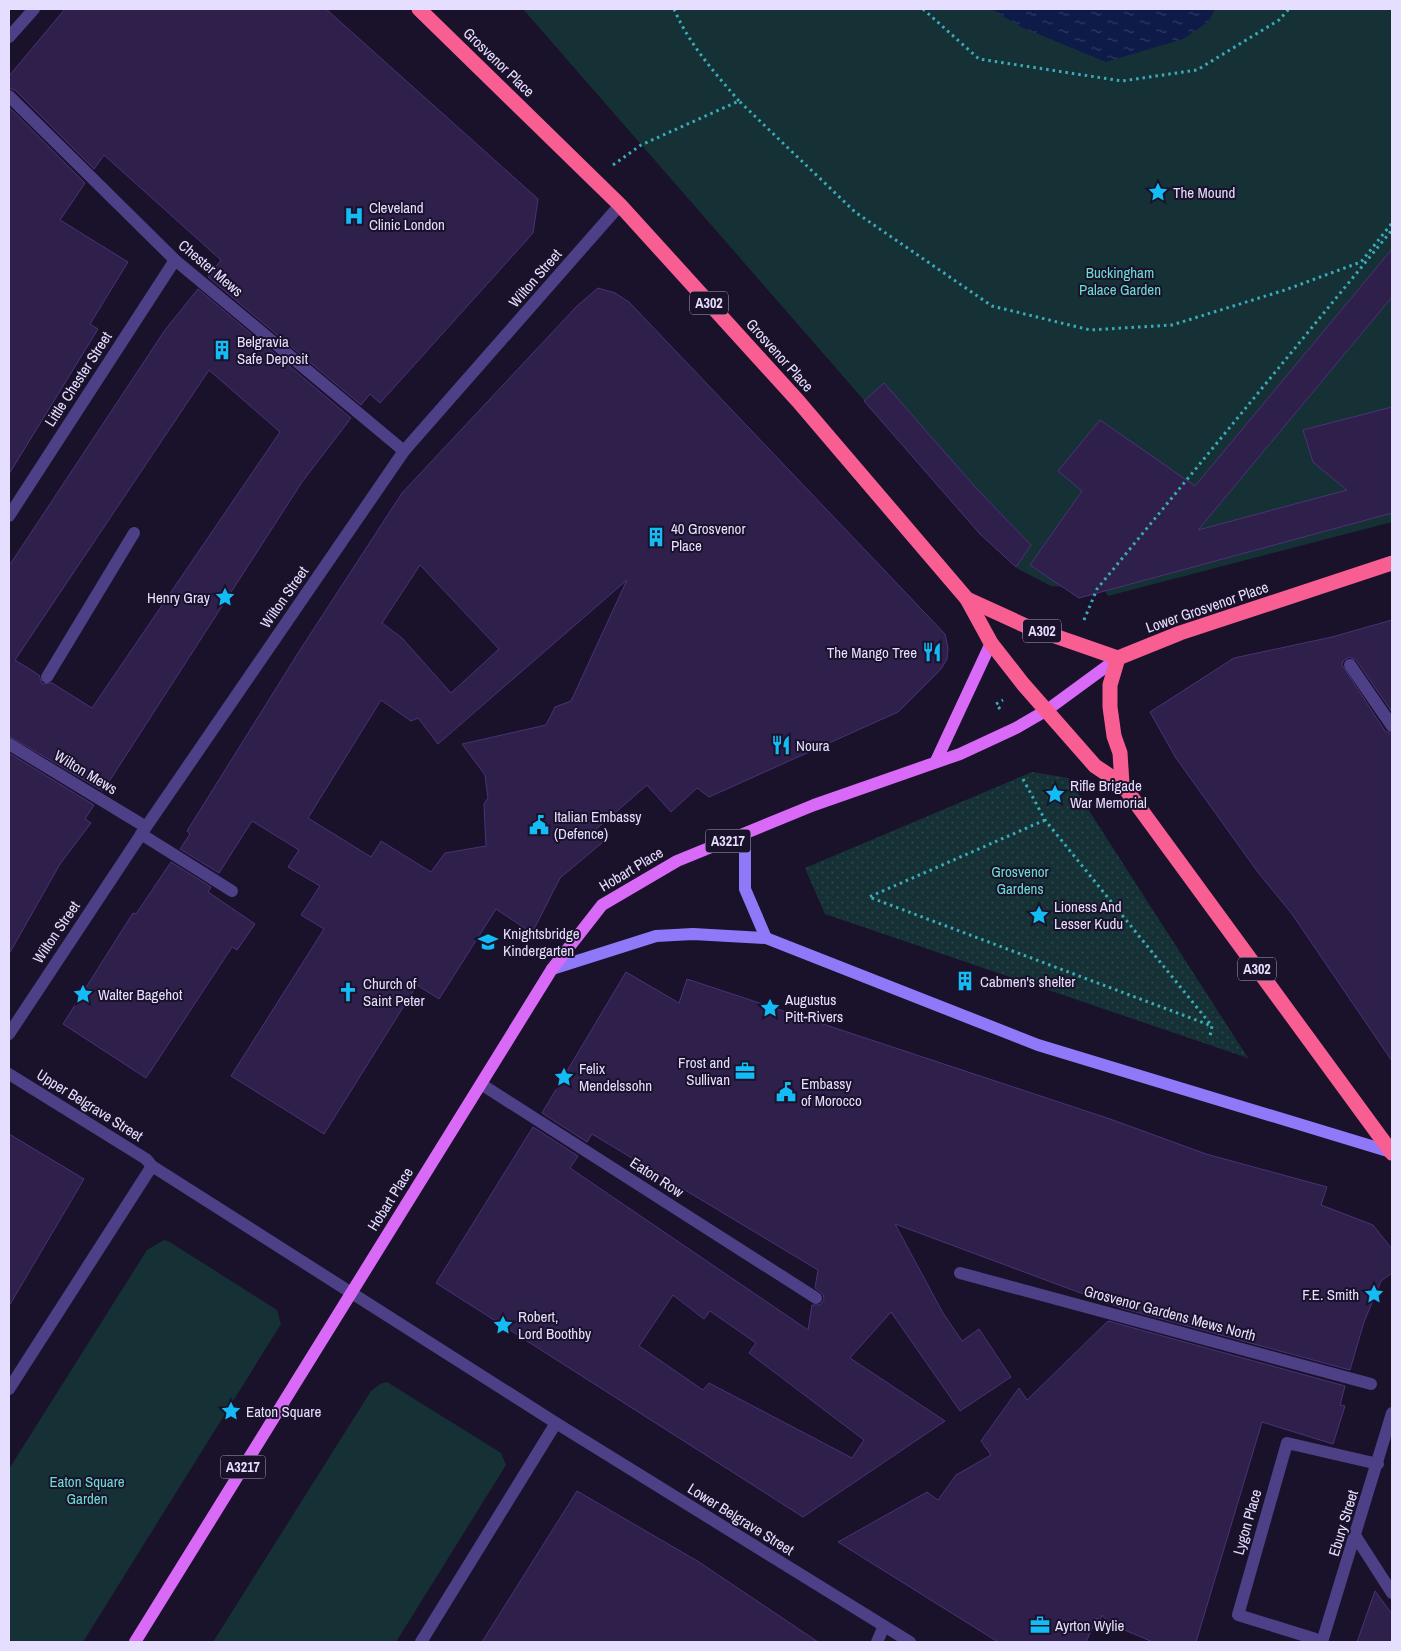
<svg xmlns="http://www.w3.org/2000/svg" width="1401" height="1651" font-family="'Archivo Narrow',sans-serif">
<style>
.grass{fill:url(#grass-dots)}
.garden{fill:#163135}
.water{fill:url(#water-ripples)}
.building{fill:#2f1f4b;stroke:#4a3276;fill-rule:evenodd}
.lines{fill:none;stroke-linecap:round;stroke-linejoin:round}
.path{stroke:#37adb9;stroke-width:3;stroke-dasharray:2.5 4;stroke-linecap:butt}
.lane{stroke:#4d4087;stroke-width:12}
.street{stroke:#4d4087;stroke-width:12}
.secondary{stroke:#9079f9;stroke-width:12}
.primary{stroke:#d96af8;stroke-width:12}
.highway{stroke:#f85e91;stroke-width:15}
.labels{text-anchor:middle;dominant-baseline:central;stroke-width:4;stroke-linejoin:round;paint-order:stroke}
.shield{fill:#1a122b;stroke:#a9a1bf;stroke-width:1}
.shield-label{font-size:14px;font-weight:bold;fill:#e6defe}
.street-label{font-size:15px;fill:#e6defe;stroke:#1a122b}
.poi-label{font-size:15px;fill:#e6defe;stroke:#1a122b;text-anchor:start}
.park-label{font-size:15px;fill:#6bdcd1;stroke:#1a122b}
</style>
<defs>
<pattern id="grass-dots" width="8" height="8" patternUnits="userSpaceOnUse" patternTransform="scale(1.25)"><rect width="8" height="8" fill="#163135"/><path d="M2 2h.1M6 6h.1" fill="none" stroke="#2d4549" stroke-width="1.8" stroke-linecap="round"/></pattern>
<pattern id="water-ripples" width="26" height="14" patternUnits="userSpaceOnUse" patternTransform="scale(1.25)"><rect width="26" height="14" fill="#0e1a48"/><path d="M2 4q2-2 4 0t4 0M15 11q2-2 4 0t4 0" fill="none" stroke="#313b63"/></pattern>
</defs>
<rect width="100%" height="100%" fill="#1a122b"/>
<path class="grass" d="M1032 772 1068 778 1248 1058 825 914 805 868Z"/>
<g class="garden">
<path d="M523 9H1392V522L1108 596 1104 590 1051 586 1018 569 978 531Z"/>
<path d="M164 1240 168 1241 277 1310 281 1324 83 1642H9V1469L147 1250Z"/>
<path d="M387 1382 501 1453 506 1465 396 1642H213L371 1391 380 1384Z"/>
</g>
<path class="water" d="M991 9H1215L1208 22 1183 39 1106 62 1021 27Z"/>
<g class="building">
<path d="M65 9H326L538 199 533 233 380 403 370 394 361 405 208 277 221 260 104 155 94 169 15 90 9 88V76Z"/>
<path d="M9 107 85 183 60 220 128 262 90 324 98 329 9 474Z"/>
<path d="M1392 249V297L1198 530 1347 490 1313 462 1303 430 1392 407V513L1079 598 1030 565 1082 491 1058 471 1100 420 1195 486Z"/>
<path d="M598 288 615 293 629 302 945 634 948 648 947 659 941 669 898 712 709 797 697 788 671 812 647 785 594 831 603 842 560 878 532 933 496 909 439 999 417 985 324 1134 231 1076 324 929 301 915 320 886 288 867 299 850 252 821 219 873 180 849 190 834 187 831 300 650 402 493 577 306ZM420 565 499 649 451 693 402 638 382 623ZM627 580 571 701 555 707 546 725 462 744 485 775 488 798 484 804 486 846 445 853 431 872 381 841 371 857 308 818 381 700 411 721 418 718 438 744Z"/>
<path d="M198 289 351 418 302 482 103 791 9 736V566L165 330ZM209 370 280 432 92 708 52 683 42 684 39 675 15 660Z"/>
<path d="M884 383 976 488 1031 545 1016 567 980 534 864 401Z"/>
<path d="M1392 620V712L1356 660 1349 657 1343 661 1342 665 1385 731 1392 734V1061L1292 914 1257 871 1176 758 1150 712 1234 658 1332 637Z"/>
<path d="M9 753 94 805 85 819 91 823 60 864 9 954Z"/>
<path d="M171 862 211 887 208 892 255 924 237 950 232 947 146 1078 63 1024 133 913 136 914Z"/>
<path d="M626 972 679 1003 687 979 1110 1119 1206 1154 1327 1187 1321 1205 1373 1225 1392 1249V1273L1381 1281 1364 1322 1350 1370 1121 1308 895 1224 943 1313 962 1341 979 1329 1011 1377 960 1411 891 1312 850 1358 945 1421 803 1517 436 1283 533 1127 578 1156 570 1168 808 1330 812 1305H820L824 1299 823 1294 815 1288 818 1270 592 1134 587 1142 542 1113ZM673 1295 704 1319 710 1311 756 1343 749 1353 864 1440 852 1458 709 1383 703 1390 639 1346Z"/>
<path d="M9 1134 84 1179 9 1306Z"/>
<path d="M1108 1321 1345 1386 1340 1405 1345 1406 1333 1444 1262 1422 1196 1642H1153L1108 1623 1102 1615 1100 1620 1097 1618 1086 1642H998L838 1542 927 1492 938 1500 956 1475 991 1455 981 1441 1019 1388 1027 1400Z"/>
<path d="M577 1491 699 1562 818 1642H482Z"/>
<path d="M1375 1591 1392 1614V1642H1357Z"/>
</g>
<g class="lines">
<g class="path">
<path d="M674 9C689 44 714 72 739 101"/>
<path d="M923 9 979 59 1122 81 1197 70 1279 20 1289 9"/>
<path d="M613 165 641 145 739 101 855 212 992 306 1090 330 1172 325 1285 290 1361 262 1392 223"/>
<path d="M1084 620 1097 589 1392 230"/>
<path d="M1000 709 996 704 1003 700"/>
<path d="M1023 779 1045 820 1212 1026 1210 1036"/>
<path d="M1045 820 869 897 1212 1026"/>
</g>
<g class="lane">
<path d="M47 677 134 533"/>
<path d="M141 834 232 891"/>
</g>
<g class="street">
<path d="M9 37 34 9"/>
<path d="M9 96 175 260 404 451"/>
<path d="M9 516 175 260"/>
<path d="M1350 665 1392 726"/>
<path d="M9 744 146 827"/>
<path d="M9 1034 146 827 404 451 620 205"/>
<path d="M9 1074 146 1159 152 1166 556 1423 910 1642"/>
<path d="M481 1084 816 1298"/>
<path d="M960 1273 1371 1384"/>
<path d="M9 1389 152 1166"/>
<path d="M1356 1537 1392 1593"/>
<path d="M1322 1641 1238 1615 1287 1443 1378 1464"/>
<path d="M421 1642 556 1423"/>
<path d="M877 1642 884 1626"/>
<path d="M1322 1642 1392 1413"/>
</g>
<g class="secondary">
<path d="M745 835V889L766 938"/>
<path d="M552 969 656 936 693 934 766 938 1038 1045 1391 1152"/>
</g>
<g class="primary">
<path d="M936 761 991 643"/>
<path d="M135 1642 552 969 602 905 677 861 814 805 960 754 1016 728 1047 710 1118 658"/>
</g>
<g class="highway">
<path d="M419 9 620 205 798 401 967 599 1026 626 1118 658"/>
<path d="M967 599 991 643 1023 684 1095 766 1122 784 1392 1153"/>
<path d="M1118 658 1180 633 1392 563"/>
<path d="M1118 658 1110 685V707L1114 736 1120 753 1122 784"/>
</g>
</g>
<defs>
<symbol id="sight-bare" viewBox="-9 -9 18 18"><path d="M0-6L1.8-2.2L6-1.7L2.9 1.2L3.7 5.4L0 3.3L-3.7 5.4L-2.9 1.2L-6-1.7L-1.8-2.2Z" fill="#13bcf5" stroke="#1a122b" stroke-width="2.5" paint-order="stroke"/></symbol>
<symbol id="hospital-bare" viewBox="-9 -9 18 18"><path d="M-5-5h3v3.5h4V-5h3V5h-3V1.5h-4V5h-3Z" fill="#13bcf5" stroke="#1a122b" stroke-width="2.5" paint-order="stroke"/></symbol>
<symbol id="building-bare" viewBox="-9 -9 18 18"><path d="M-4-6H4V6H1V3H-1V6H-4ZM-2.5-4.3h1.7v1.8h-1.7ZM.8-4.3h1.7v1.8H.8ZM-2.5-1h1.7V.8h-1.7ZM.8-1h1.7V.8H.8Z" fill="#13bcf5" stroke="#1a122b" stroke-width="2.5" paint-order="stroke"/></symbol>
<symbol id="restaurant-bare" viewBox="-9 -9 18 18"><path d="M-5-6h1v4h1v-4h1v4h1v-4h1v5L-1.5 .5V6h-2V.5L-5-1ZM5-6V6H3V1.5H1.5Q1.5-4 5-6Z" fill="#13bcf5" stroke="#1a122b" stroke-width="2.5" paint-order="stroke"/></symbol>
<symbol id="civic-bare" viewBox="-9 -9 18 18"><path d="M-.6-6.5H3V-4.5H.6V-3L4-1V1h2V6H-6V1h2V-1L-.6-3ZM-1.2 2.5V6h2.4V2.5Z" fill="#13bcf5" stroke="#1a122b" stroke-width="2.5" paint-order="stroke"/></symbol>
<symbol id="school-bare" viewBox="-9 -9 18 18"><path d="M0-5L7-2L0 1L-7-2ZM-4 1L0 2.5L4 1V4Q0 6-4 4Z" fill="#13bcf5" stroke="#1a122b" stroke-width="2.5" paint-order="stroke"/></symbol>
<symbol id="church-bare" viewBox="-9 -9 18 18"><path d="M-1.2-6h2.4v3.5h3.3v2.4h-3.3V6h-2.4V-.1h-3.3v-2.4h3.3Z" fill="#13bcf5" stroke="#1a122b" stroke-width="2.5" paint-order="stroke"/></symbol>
<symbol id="office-bare" viewBox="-9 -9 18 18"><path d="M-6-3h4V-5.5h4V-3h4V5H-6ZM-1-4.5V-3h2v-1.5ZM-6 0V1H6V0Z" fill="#13bcf5" stroke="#1a122b" stroke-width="2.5" paint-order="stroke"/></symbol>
</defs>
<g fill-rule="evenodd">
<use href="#sight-bare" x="1144" y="178" width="28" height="28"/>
<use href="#hospital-bare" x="340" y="202" width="28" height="28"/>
<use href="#building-bare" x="208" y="336" width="28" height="28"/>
<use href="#building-bare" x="642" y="523" width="28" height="28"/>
<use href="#sight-bare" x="211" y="583" width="28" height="28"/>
<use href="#restaurant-bare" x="918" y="638" width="28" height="28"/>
<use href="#restaurant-bare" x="767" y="731" width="28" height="28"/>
<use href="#sight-bare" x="1041" y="780" width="28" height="28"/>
<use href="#civic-bare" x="525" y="811" width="28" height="28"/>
<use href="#sight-bare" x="1025" y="901" width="28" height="28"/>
<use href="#school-bare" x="474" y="928" width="28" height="28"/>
<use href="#building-bare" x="951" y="967" width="28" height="28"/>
<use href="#church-bare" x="334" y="978" width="28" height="28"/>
<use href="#sight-bare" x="69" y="980" width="28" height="28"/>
<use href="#sight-bare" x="756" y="994" width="28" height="28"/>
<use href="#office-bare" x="731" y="1057" width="28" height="28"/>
<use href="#sight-bare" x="550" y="1063" width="28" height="28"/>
<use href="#civic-bare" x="772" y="1078" width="28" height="28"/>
<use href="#sight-bare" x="1360" y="1280" width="28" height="28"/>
<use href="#sight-bare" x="489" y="1311" width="28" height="28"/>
<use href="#sight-bare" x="217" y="1397" width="28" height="28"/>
<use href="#office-bare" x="1026" y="1611" width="28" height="28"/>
</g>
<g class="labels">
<g class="shield">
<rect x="690" y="291.5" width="38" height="23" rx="4"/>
<rect x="1023" y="619.5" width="38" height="23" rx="4"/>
<rect x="705.5" y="829.5" width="45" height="23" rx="4"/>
<rect x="1238" y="957.5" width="38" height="23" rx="4"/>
<rect x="220.5" y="1455.5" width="45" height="23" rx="4"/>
</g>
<g class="shield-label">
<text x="709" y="303">A302</text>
<text x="1042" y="631">A302</text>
<text x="728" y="841">A3217</text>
<text x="1257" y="969">A302</text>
<text x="243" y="1467">A3217</text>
</g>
<g class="street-label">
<text transform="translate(499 62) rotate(44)">Grosvenor Place</text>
<text transform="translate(211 268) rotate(40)">Chester Mews</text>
<text transform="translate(535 278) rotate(-49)">Wilton Street</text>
<text transform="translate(780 355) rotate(48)">Grosvenor Place</text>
<text transform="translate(78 379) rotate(-57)">Little Chester Street</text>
<text transform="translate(284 597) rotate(-55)">Wilton Street</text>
<text transform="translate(1207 607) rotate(-19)">Lower Grosvenor Place</text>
<text transform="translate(86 772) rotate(31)">Wilton Mews</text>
<text transform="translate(631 869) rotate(-31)">Hobart Place</text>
<text transform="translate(56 932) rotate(-56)">Wilton Street</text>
<text transform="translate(90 1105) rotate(32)">Upper Belgrave Street</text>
<text transform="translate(657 1177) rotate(33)">Eaton Row</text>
<text transform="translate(390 1199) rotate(-58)">Hobart Place</text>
<text transform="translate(1170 1313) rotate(15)">Grosvenor Gardens Mews North</text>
<text transform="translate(741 1519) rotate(32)">Lower Belgrave Street</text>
<text transform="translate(1247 1522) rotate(-74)">Lygon Place</text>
<text transform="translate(1343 1523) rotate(-73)">Ebury Street</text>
</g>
<g class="poi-label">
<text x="1173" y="192">The Mound</text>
<text x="369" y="207">Cleveland<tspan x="369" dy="17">Clinic London</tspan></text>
<text x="237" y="341">Belgravia<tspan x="237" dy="17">Safe Deposit</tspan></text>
<text x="671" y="528">40 Grosvenor<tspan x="671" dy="17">Place</tspan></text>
<text x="210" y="597" text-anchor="end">Henry Gray</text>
<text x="917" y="652" text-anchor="end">The Mango Tree</text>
<text x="796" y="745">Noura</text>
<text x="1070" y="785">Rifle Brigade<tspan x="1070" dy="17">War Memorial</tspan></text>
<text x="554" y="816">Italian Embassy<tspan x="554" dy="17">(Defence)</tspan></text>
<text x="1054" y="906">Lioness And<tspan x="1054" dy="17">Lesser Kudu</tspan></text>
<text x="503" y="933">Knightsbridge<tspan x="503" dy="17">Kindergarten</tspan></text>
<text x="980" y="981">Cabmen's shelter</text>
<text x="363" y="983">Church of<tspan x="363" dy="17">Saint Peter</tspan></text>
<text x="98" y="994">Walter Bagehot</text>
<text x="785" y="999">Augustus<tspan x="785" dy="17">Pitt-Rivers</tspan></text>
<text x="730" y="1062" text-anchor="end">Frost and<tspan x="730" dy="17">Sullivan</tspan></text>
<text x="579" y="1068">Felix<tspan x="579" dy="17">Mendelssohn</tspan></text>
<text x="801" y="1083">Embassy<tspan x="801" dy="17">of Morocco</tspan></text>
<text x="1359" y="1294" text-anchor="end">F.E. Smith</text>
<text x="518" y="1316">Robert,<tspan x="518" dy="17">Lord Boothby</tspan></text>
<text x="246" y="1411">Eaton Square</text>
<text x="1055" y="1625">Ayrton Wylie</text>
</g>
<g class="park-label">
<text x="1120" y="272">Buckingham<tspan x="1120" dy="17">Palace Garden</tspan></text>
<text x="1020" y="871">Grosvenor<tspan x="1020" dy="17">Gardens</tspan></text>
<text x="87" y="1481">Eaton Square<tspan x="87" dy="17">Garden</tspan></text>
</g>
</g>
<rect width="1401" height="1651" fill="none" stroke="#e6defe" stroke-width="20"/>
</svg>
